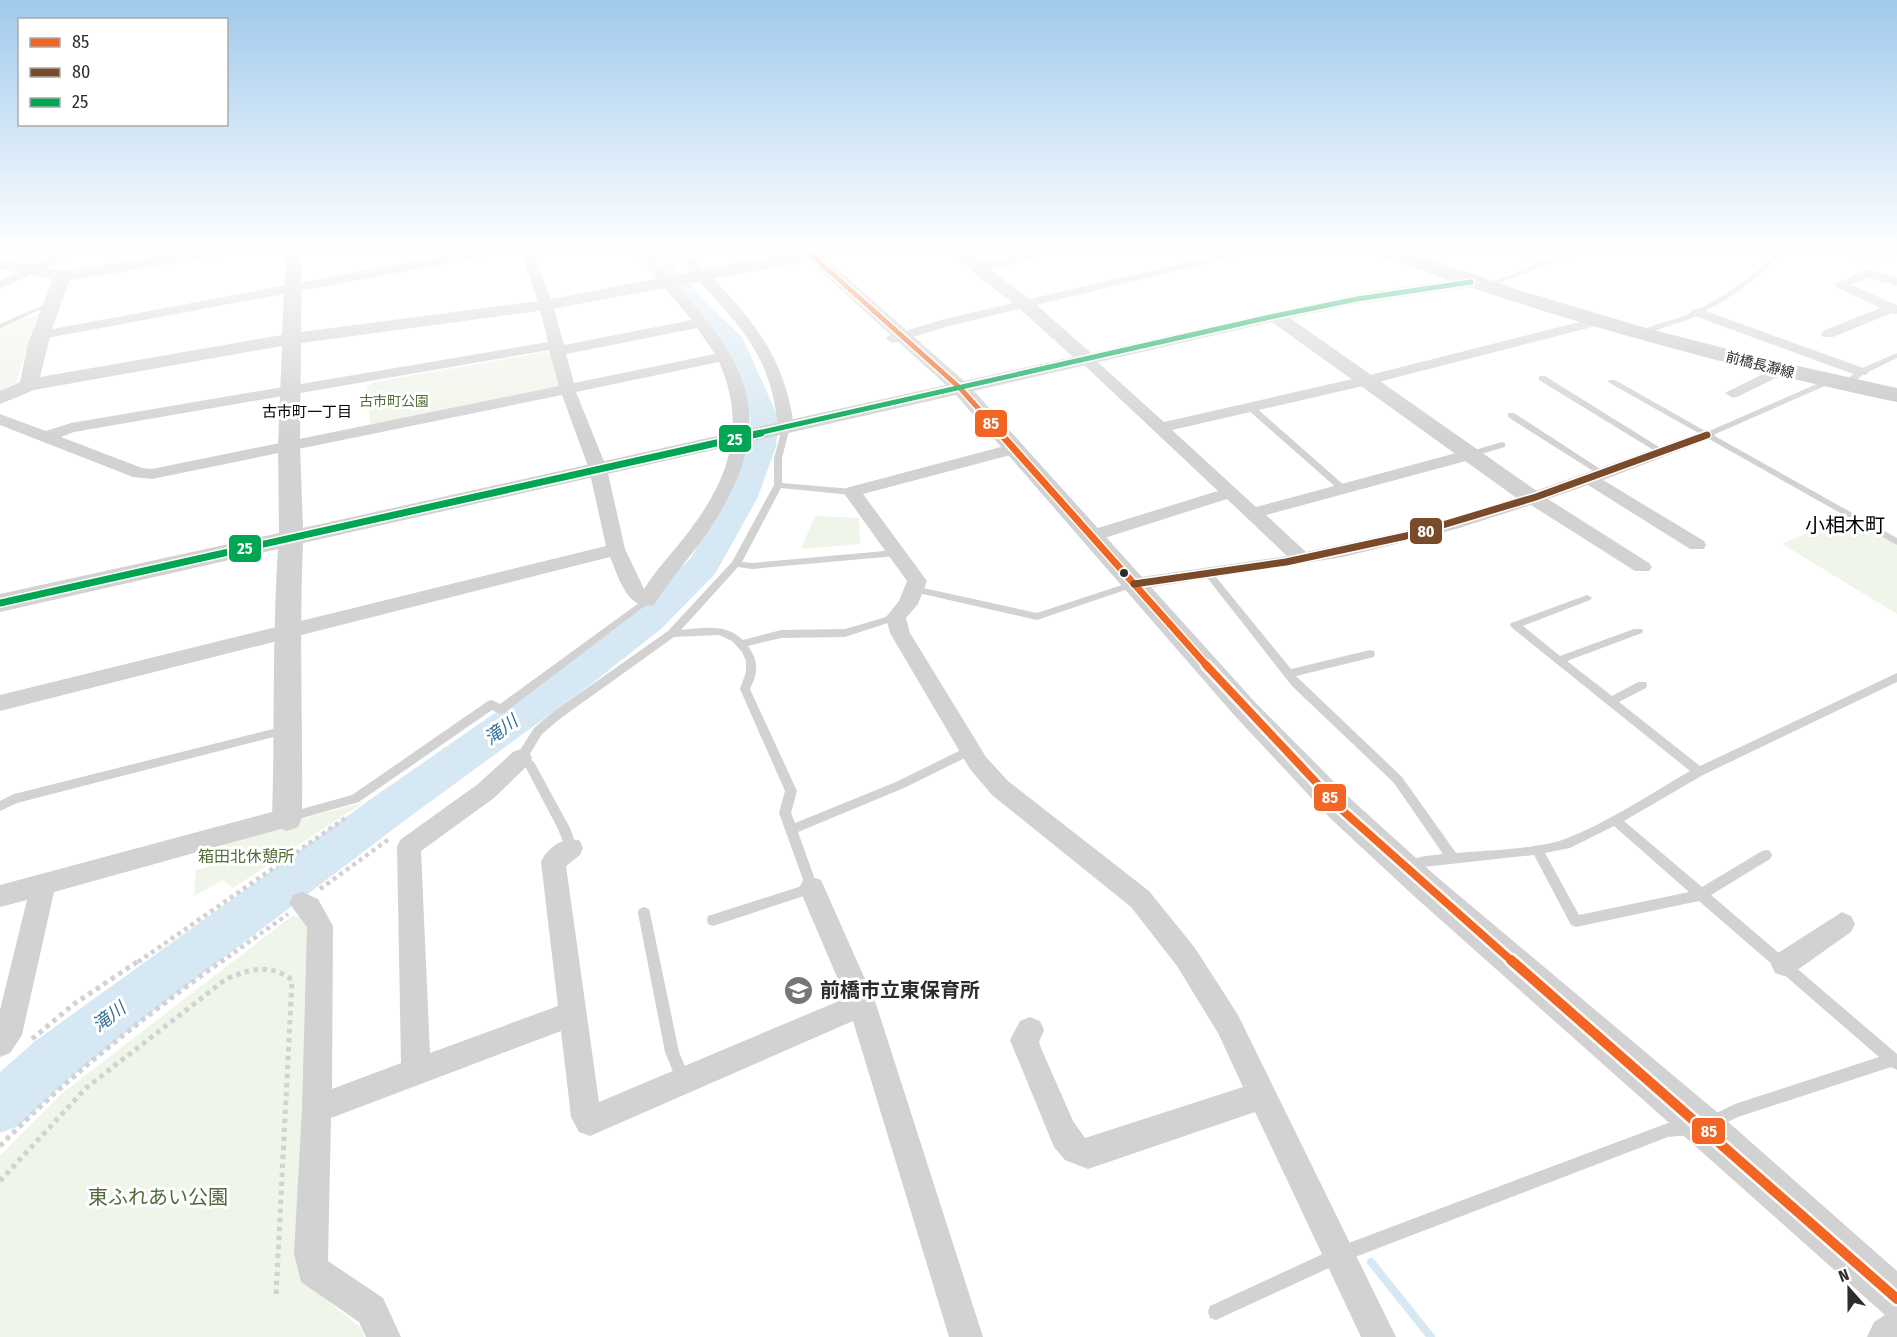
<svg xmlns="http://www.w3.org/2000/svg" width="1897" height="1337" font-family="'Fira Sans Condensed','Noto Sans JP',sans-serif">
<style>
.green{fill:#f0f5ea}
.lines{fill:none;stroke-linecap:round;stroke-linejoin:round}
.stream{stroke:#d5e8f3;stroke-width:8}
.river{fill:#d5e8f3;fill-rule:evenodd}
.path-far2{stroke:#d2d2d2;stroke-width:2;stroke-dasharray:2 2;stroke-linecap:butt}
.path-far1{stroke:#d2d2d2;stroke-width:4.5;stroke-dasharray:4 4;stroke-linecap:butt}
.path{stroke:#d2d2d2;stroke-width:5;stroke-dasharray:4.5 4.5;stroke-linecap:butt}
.service{fill:#d2d2d2;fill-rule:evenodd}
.minor{fill:#d2d2d2;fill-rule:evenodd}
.tertiary{fill:#d2d2d2;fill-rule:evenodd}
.primary{fill:#c5c5c5;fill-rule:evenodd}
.bus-1-far3-casing{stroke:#fff;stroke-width:8}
.bus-1-far2-casing{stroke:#fff;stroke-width:10}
.bus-1-far1-casing{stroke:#fff;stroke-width:13}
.bus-1-casing{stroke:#fff;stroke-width:15}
.bus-2-casing{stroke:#fff;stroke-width:10}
.bus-3-far1-casing{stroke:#fff;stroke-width:8}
.bus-3-casing{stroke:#fff;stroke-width:10}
.bus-1-far3{stroke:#f26522;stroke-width:5}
.bus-1-far2{stroke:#f26522;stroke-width:7}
.bus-1-far1{stroke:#f26522;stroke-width:8}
.bus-1{stroke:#f26522;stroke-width:10}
.bus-2{stroke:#7a4b2a;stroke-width:7}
.bus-3-far1{stroke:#00a651;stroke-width:5}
.bus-3{stroke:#00a651;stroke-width:7}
.bus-dot{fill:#2d2d2d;stroke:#fff;stroke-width:2}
.labels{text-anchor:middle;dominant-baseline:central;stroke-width:6;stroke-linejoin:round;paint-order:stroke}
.far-street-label{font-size:14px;fill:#2d2d2d;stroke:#fff}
.far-park-label{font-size:14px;fill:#516d37;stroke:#fff}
.far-neighbourhood-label{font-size:15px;fill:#000;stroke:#fff}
.park-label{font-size:16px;fill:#516d37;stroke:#fff}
.water-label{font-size:18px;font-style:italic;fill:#347297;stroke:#fff}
.quarter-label{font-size:20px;fill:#000;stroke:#fff}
.near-poi-label{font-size:20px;font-weight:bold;fill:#2d2d2d;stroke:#fff;text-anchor:start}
.near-park-label{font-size:20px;fill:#516d37;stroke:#fff}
.line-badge{stroke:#fff;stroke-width:2}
.badge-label{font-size:16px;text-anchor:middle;font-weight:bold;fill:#fff}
</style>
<rect width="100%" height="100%" fill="#fff"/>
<g class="green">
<path d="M37 316 16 382 0 392V331L28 317Z"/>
<path d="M545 352 552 354 563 385 377 427 370 424 367 387 374 382Z"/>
<path d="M815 516 859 518 860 544 801 549Z"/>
<path d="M1846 516 1897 545V614L1782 544Z"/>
<path d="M364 802 233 888 223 880 194 896 196 870 222 862 225 840Z"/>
<path d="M292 916 305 918 311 929 301 1279 361 1328 364 1337H0V1156L61 1094Z"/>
</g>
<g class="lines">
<path class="stream" d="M1371 1262 1431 1337"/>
<path class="river" d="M639 251H663L698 294 742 337 779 419 776 447 757 499 715 574 661 629 590 685 408 818 147 1016 70 1078 19 1126 0 1133V1072L34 1042 378 794 564 665 635 611 690 559 725 499 746 447 751 419 721 346 680 304Z"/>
<path class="path-far2" d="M1814 251 1897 260"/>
<g class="path-far1">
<path d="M320 889 389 839"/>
<path d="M138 962 347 817"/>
<path d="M221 962 288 914"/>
</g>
<g class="path">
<path d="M32 1039 74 1004 140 960"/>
<path d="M0 1146C68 1076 144 1017 223 960"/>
<path d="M0 1181 86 1088 226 979C249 969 271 963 292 980L276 1296"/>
</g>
<g class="service">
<path d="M1514 251H1523L1545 262 1573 251H1583L1486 288H1482V286L1539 264Z"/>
<path d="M1609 251H1619L1616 253Z"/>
<path d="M1777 251H1784C1764 276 1718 307 1689 319 1674 325 1658 328 1645 336L1638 334C1651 323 1670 322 1686 315 1716 302 1756 277 1777 251Z"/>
<path d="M51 304 54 306 53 307 37 311 0 329V324L33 309Z"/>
<path d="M1897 353V358L1864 374 1847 387H1841L1840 385 1858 370Z"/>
<path d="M1539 376H1545L1667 452 1666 454H1660L1539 380Z"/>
<path d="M1821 378H1827L1828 380 1825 386 1713 435 1897 538V545L1608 382 1609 380H1615L1707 432 1819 383Z"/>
<path d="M1248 406H1254L1345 486V490H1339L1248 410Z"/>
<path d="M1508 413H1514L1608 474 1607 476H1601L1508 417Z"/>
<path d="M783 425H789L790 427 782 458V483L852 489 856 492 852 495 781 488 742 562 752 563 896 550 901 553 896 556 752 569 738 567 681 630C704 628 725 623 743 640L781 630 845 629 896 614 901 617 900 619 845 637 781 638 748 646C759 662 758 672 750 689L797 791 791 813 795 823 896 782 967 747H975L977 750 975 753 904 788 798 832 818 888 816 892 713 926 708 924 707 920 708 916 805 885 779 813 785 791 740 689 746 672V661L742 652 732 641 719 635 674 637 561 718 542 734 528 757 534 762 570 828 577 848 575 852 571 853 567 852 558 829 526 768 515 758 534 728 553 712 668 631 732 562 774 485V458Z"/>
<path d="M1502 442 1505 443V447L1471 457 1467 454 1468 452Z"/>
<path d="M1208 570 1211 571 1291 669 1370 650 1374 651 1375 654 1374 657 1296 676 1402 777 1456 853C1487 850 1538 849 1565 839 1609 822 1650 794 1690 771L1511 627 1510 625 1511 623 1587 595 1592 598 1590 600 1523 626 1560 656 1634 629H1642L1643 631 1642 633 1567 661 1612 696 1638 682H1646L1647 685 1646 688 1619 702 1700 766 1897 673V682L1703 775 1624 821 1702 887 1762 851 1766 850 1770 851 1772 855 1770 859 1711 895 1897 1054V1070L1891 1067 1738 1117 1711 1130 1706 1128 1704 1123 1706 1118 1735 1104 1879 1057 1699 901 1576 927 1571 925 1534 855 1423 867 1410 873 1406 872 1404 868C1412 855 1429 856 1443 854L1394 783 1292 686 1205 575 1203 573 1205 571ZM1614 826 1689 892 1579 915 1545 853 1570 848Z"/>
<path d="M1134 581 1137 582 1139 584 1137 586 1037 620 914 592 909 589 914 586 1037 613Z"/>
<path d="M647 597 652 600 650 602 504 713 500 714 492 710 359 802 288 822 284 820 282 817 284 814 352 795 488 701 492 700 500 704Z"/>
<path d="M285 726 289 727 291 730 289 733 17 803 0 811V801L14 794Z"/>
<path d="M644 907 649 909 650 913 679 1052 691 1081 689 1086 684 1088 679 1086 665 1052 638 913 639 909Z"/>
<path d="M1690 1121 1695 1123 1697 1128 1695 1133 1690 1135 1668 1137 1342 1262 1216 1320 1210 1318 1208 1312 1210 1306 1338 1247 1668 1123Z"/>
</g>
<g class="minor">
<path d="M64 251H81L0 289V280Z"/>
<path d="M469 251H498L492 255 42 339 35 335 42 331Z"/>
<path d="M520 251H533L553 305 564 345 692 320 633 251H646C729 346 793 398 713 524 695 552 672 576 654 605 627 612 618 575 610 557L0 711V695L606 546 589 469 562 395 152 479 133 477 0 425V414L46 431 71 423 548 342 539 305ZM697 328 715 354 574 383 566 354ZM549 350 559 386 152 469 142 468 61 437 74 432ZM719 362C747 425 730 477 690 530 675 550 657 568 644 589L625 549 607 469 576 392Z"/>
<path d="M674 251H687C741 308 784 346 794 427L792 430 786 432 778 427C769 337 724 316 674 251Z"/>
<path d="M1035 251H1060L978 272 971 268 973 265Z"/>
<path d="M1235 251H1259L949 326 893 343 886 339 888 336 945 319Z"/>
<path d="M1869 269 1897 278V286L1870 278 1851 285 1897 305V314L1892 313 1833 337H1823L1821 334 1823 331 1880 308 1832 285Z"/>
<path d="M1697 308 1866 369 1869 372 1866 375H1856L1692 315 1690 312Z"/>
<path d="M1595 318 1600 319V325L1367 385 1172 430 1256 507 1471 449 1479 454 1477 458 1266 515 1306 552 1405 531 1487 508 1707 430 1713 432 1715 435 1713 438 1603 480 1704 541 1706 545 1704 549H1690L1588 485 1548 499 1649 563 1652 567 1649 571H1635L1531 505 1456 529 1343 557 1134 590 1127 589 1124 584 1127 579 1287 556 1227 499 1092 542 1083 536 1085 532 1218 491 1082 363 1079 360 1082 357H1092L1164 422 1366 376Z"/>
<path d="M1781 365 1789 370 1786 373 1739 396 1733 398 1725 393Z"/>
<path d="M1012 444 1018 445 1020 449 1018 453 863 494 927 581 918 604 906 618 910 633 986 757 1008 781 1149 891 1195 948 1238 1015 1396 1337H1361L1255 1112 1088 1169 1065 1160 1054 1147 1010 1040 1020 1021 1030 1017 1040 1021 1044 1030 1039 1042 1041 1048 1073 1121 1085 1138 1243 1087 1218 1033 1177 966 1131 907 992 795 970 769 890 633 886 617 899 601 907 581 843 492 846 488Z"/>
<path d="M521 749 529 752 532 758 529 764 494 798 421 851 430 1053 558 1006 541 862C547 848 564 835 580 841L583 848 580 855 566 866 599 1102 846 998 799 888 803 880 812 877 821 880 876 1004 983 1337H949L853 1021 590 1136 579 1132 571 1117 561 1031 331 1118 328 1261 383 1298 401 1337H366L359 1322 301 1282 294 1253 302 1109 307 927 289 903 293 895 302 892 318 899 333 926 332 1089 401 1063 397 847 400 840 478 784 513 752Z"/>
<path d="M287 808 295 811 299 818 295 825 54 892 22 1035 10 1053 0 1057V1010L27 900 0 907V885Z"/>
<path d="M1842 912 1851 916 1855 924 1851 932 1793 973 1784 976 1775 973 1771 964 1775 955Z"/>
</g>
<path class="tertiary" d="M189 251H231L223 256 70 280 52 329 40 377 282 335 286 251H302L301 332 546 300 799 251H832L831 257 825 258 964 381 1073 357 1020 309 947 251H966L1032 301 1091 353 1357 294 1471 277 1477 278 1480 282 1471 287 1357 304 1290 318 1541 494 1544 499 1541 504H1525L1272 322 974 391 1254 701 1353 801 1437 877 1718 1113 1897 1271V1337H1867L1874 1322 1885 1315 1415 897 1331 819 1234 715 956 395 303 543C299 635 303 726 302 818L298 827 287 831 276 827 272 818C275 728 272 638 278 549L0 612V594L279 533 278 446 282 346 34 390 0 404V391L20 382 28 343 53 279 0 269V259L63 271ZM809 261 946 385 303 528 300 446 301 343 546 310Z"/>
<path class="primary" d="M1375 251H1405L1519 290 1646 328 1767 359 1897 388V402C1720 365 1548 317 1378 255Z"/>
<defs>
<path id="bus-1-far3" d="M807 251 960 388 1001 434"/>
<path id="bus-1-far2" d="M1000 433 1207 666"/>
<path id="bus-1-far1" d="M1206 665 1342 810 1513 962"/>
<path id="bus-1" d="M1511 960 1897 1299"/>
<path id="bus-2" d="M1134 584 1286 562 1406 536 1536 497 1707 435"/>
<path id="bus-3-far1" d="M754 434 1275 316 1357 299 1471 282"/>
<path id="bus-3" d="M0 603 761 433"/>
</defs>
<use href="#bus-1-far3" class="bus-1-far3-casing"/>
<use href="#bus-1-far2" class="bus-1-far2-casing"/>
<use href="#bus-1-far1" class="bus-1-far1-casing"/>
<use href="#bus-1" class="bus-1-casing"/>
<use href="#bus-2" class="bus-2-casing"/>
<use href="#bus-3-far1" class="bus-3-far1-casing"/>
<use href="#bus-3" class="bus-3-casing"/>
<use href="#bus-1-far3" class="bus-1-far3"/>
<use href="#bus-1-far2" class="bus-1-far2"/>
<use href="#bus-1-far1" class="bus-1-far1"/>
<use href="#bus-1" class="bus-1"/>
<use href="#bus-2" class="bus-2"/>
<use href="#bus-3-far1" class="bus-3-far1"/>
<use href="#bus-3" class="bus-3"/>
</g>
<linearGradient id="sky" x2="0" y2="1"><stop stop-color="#a0c9ec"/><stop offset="0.57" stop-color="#fff"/><stop offset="1" stop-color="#fff" stop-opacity="0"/></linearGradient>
<rect width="1897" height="439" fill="url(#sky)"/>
<defs>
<symbol id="school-disc" viewBox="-11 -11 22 22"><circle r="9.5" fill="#767676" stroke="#fff"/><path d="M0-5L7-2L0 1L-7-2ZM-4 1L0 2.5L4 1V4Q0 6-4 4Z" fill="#fff"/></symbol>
</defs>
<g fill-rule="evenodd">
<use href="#school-disc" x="782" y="974" width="33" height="33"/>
</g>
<circle class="bus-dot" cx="1124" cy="573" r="5"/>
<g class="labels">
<g class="far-street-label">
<text transform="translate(1760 365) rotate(14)">前橋長瀞線</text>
</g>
<g class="far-park-label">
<text x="394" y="401">古市町公園</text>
</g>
<g class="far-neighbourhood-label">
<text x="307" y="412">古市町一丁目</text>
</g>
<g class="park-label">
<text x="246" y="856">箱田北休憩所</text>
</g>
<g class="water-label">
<text transform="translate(501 730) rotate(-36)">滝川</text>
<text transform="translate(109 1017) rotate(-37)">滝川</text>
</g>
<g class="quarter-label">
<text x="1845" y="525">小相木町</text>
</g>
<g class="near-poi-label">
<text x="820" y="990">前橋市立東保育所</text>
</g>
<g class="near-park-label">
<text x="158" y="1197">東ふれあい公園</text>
</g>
</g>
<g class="line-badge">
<rect x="974" y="409" width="34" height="29" rx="6" fill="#f26522"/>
<rect x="718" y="424" width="34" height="29" rx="6" fill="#00a651"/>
<rect x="1409" y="517" width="34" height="28" rx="6" fill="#7a4b2a"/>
<rect x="228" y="534" width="34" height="29" rx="6" fill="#00a651"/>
<rect x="1313" y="783" width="34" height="29" rx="6" fill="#f26522"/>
<rect x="1691" y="1117" width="35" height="28" rx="6" fill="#f26522"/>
</g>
<g class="badge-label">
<text x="991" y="429">85</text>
<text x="735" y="445">25</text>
<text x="1426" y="537">80</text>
<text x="245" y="554">25</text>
<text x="1330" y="803">85</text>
<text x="1709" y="1137">85</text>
</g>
<rect x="18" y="18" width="210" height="108" fill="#ffffff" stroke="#ababab" stroke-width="1.5"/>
<rect x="30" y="38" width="30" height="9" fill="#f26522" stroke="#ababab" stroke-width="1.5"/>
<text x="72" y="48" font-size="18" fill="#2d2d2d">85</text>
<rect x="30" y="68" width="30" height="9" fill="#7a4b2a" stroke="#ababab" stroke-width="1.5"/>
<text x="72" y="78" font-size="18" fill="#2d2d2d">80</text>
<rect x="30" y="98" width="30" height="9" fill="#00a651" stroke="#ababab" stroke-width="1.5"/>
<text x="72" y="108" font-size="18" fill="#2d2d2d">25</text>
<g transform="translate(1849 1289) rotate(339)" stroke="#ffffff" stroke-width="4.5" paint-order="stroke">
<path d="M0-4.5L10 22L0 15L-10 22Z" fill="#2d2d2d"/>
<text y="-9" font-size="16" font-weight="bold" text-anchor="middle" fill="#2d2d2d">N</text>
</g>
</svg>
